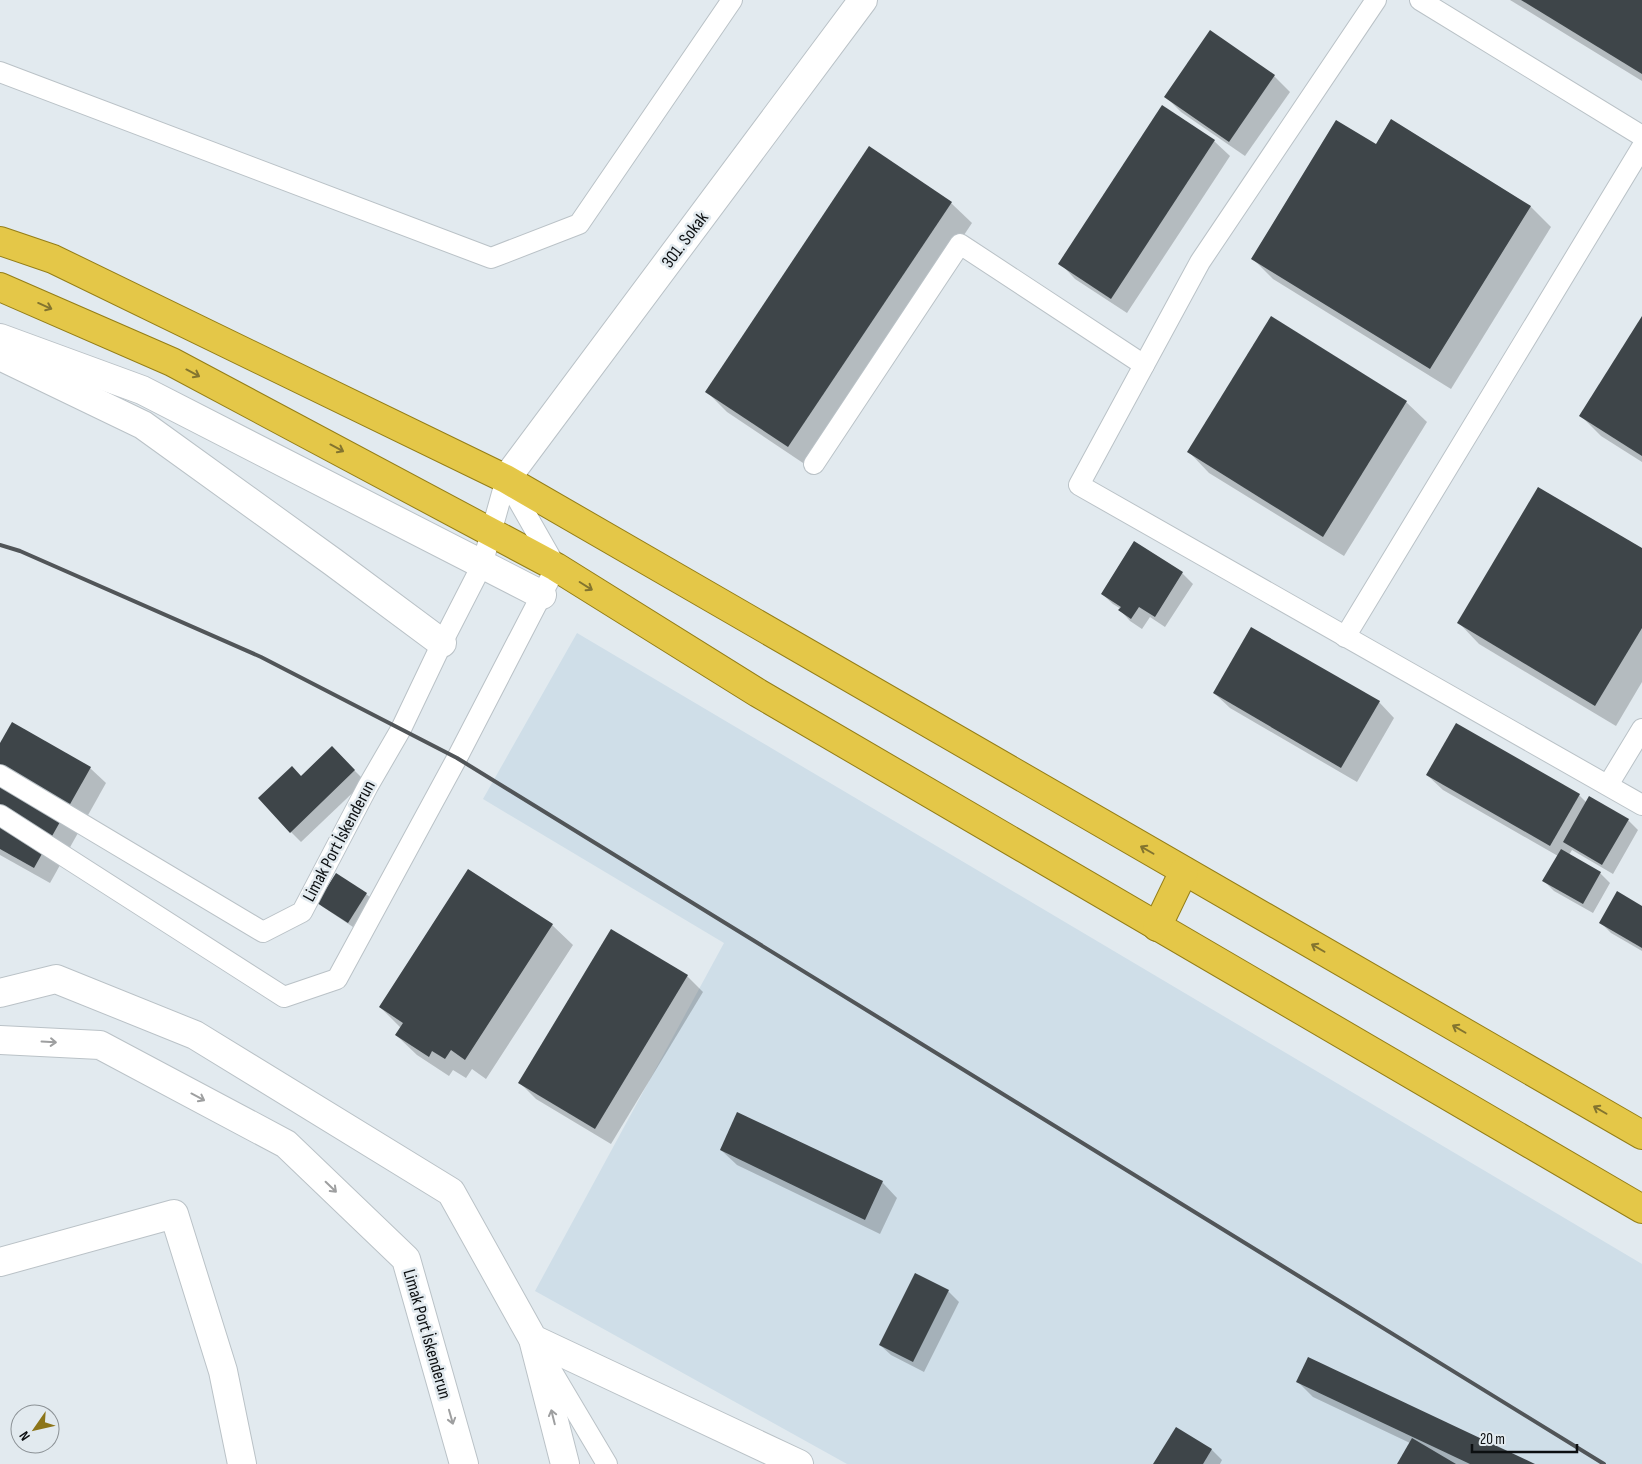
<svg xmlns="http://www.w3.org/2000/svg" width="1642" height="1464" font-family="'Sofia Sans Condensed',sans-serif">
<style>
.built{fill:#cfdee8}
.shadow{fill:#0003}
.building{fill:#3e4549}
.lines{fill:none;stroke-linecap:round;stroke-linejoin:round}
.service-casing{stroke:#bac2c7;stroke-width:22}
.minor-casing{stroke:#bac2c7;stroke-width:30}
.tertiary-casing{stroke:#bac2c7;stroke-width:30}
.trunk-casing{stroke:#947e17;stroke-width:30}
.service{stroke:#fff;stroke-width:20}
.minor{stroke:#fff;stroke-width:28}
.tertiary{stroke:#fff;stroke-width:28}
.trunk{stroke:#e4c748;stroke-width:28}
.rail{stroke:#515558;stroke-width:4}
.oneway{stroke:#83742f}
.oneway2{stroke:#9e9fa0}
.labels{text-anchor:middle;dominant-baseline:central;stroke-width:5;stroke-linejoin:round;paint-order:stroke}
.street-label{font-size:18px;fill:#0c0f11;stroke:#e2eaef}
</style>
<rect width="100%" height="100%" fill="#e2eaef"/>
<path class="built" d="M577 633 1642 1264V1464H847L535 1291 724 943 483 799Z"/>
<g class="shadow">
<path d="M1510 0H1642V81Z"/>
<path d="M1210 32 1274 76 1290 92 1245 156 1181 112 1166 97Z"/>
<path d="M1214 141 1230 156 1127 313 1075 279 1060 263Z"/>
<path d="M1376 146 1530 206 1551 227 1451 389 1273 279 1253 259Z"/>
<path d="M951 203 972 223 809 467 727 412 707 392Z"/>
<path d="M1642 318V462L1601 436 1581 416Z"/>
<path d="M1406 402 1427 422 1344 556 1209 473 1189 452Z"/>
<path d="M1135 543 1182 573 1193 584 1165 627 1150 617 1142 629 1130 621 1120 610 1121 609 1113 604 1102 594Z"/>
<path d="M1642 550V682L1616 726 1479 644 1459 623Z"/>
<path d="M1214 693 1379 702 1394 718 1357 782 1230 708Z"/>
<path d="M0 746 90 768 106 783 50 883 0 855Z"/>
<path d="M332 748 365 781 301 842 291 832 301 777Z"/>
<path d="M1427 775 1579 795 1586 802 1628 820 1638 830 1613 874 1572 850 1569 855 1600 873 1610 883 1593 913 1554 891 1544 881 1558 856 1443 790Z"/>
<path d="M366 894 371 898 353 927 323 907 318 902Z"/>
<path d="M1642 907V951L1611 933 1601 923Z"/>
<path d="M552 925 573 945 486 1079 472 1069 466 1078 453 1070 449 1076 417 1055 396 1035 401 1028 380 1007Z"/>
<path d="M687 976 703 992 611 1144 536 1099 520 1083Z"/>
<path d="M721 1150 882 1182 897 1198 880 1234 737 1165Z"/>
<path d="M948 1291 959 1302 924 1372 891 1355 880 1345Z"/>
<path d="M1298 1382 1532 1464H1398L1410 1443 1313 1397Z"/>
<path d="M1177 1429 1212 1450 1222 1460 1220 1464H1155Z"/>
</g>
<g class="building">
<path d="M1521 0H1642V74Z"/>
<path d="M1210 30 1275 75 1229 142 1164 97Z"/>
<path d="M1162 105 1215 140 1111 299 1058 264Z"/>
<path d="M1391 119 1531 206 1430 369 1251 259 1336 120 1376 144Z"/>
<path d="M869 146 952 202 788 447 705 392Z"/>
<path d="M1271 316 1407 401 1323 537 1187 452Z"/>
<path d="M1642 316V456L1579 416Z"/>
<path d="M1538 487 1642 548V628L1595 706 1457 623Z"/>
<path d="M1134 541 1183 572 1155 617 1139 607 1131 619 1118 610 1121 607 1101 594Z"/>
<path d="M1251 627 1380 701 1341 768 1213 693Z"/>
<path d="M12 722 91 767 34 868 0 849V743Z"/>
<path d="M1456 723 1580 794 1550 846 1426 775Z"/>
<path d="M332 746 355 770 290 833 258 798 292 766 301 776Z"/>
<path d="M1589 796 1629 819 1602 865 1563 842Z"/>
<path d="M1561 849 1601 872 1583 904 1542 881Z"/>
<path d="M468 869 553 924 465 1060 451 1050 445 1059 432 1051 429 1057 395 1035 403 1023 379 1007Z"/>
<path d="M336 873 367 893 348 923 317 903Z"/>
<path d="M1617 891 1642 906V948L1599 923Z"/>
<path d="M611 929 688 975 595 1129 518 1083Z"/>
<path d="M737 1112 883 1181 865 1220 720 1150Z"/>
<path d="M915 1273 949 1290 913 1362 879 1345Z"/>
<path d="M1308 1357 1535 1464H1470L1296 1382Z"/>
<path d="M1176 1427 1212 1449 1203 1464H1153Z"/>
<path d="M1412 1438 1456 1464H1397Z"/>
</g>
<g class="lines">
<defs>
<g id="service">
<path d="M1376 0 1200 262 1079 485 1642 805"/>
<path d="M1420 0 1642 136"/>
<path d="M0 72 491 258 579 224 732 0"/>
<path d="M814 464 960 244 1144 365"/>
<path d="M1345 637 1642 147"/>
<path d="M0 775 263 932 302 912 368 786 401 729 442 643 482 565 506 479"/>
<path d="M1608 785 1642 729"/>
<path d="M0 815 284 997 337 979 457 758 556 567 506 479"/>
<path d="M544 1358 607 1464"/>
</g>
<g id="minor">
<path d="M0 338 142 390 542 595"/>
<path d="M0 356 143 425 333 562 442 643"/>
</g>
<g id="tertiary">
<path d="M506 479 863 0"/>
<path d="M0 993 56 979 195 1035 451 1192 533 1339 799 1464"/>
<path d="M0 1040 100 1045 286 1144 406 1259 464 1464"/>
<path d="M0 1262 174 1214 223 1371 242 1464"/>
<path d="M533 1339 565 1464"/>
</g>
<g id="trunk">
<path d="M0 241 53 259 506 479 1642 1135"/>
<path d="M0 287 172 362 556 567 758 693 1642 1209"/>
<path d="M1157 927 1184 871"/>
</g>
</defs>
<use href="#service" class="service-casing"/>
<use href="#minor" class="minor-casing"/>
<use href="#tertiary" class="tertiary-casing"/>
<use href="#trunk" class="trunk-casing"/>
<use href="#service" class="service"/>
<use href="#minor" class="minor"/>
<use href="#tertiary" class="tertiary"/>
<use href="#trunk" class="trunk"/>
<path class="rail" d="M0 545 20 551 261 657 457 758 1604 1464"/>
</g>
<defs><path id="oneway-shaft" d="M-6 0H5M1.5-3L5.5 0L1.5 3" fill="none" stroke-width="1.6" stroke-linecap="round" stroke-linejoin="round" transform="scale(1.25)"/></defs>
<g class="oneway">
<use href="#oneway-shaft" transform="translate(45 306) rotate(24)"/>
<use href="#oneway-shaft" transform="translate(193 373) rotate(28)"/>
<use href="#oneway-shaft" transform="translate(337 448) rotate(28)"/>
<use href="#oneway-shaft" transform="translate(586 586) rotate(32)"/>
<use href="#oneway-shaft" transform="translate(1147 850) rotate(-150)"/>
<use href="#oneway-shaft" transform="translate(1318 948) rotate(-150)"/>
<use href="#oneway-shaft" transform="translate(1459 1029) rotate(-150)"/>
<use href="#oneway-shaft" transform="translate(1600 1110) rotate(-150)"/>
</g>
<g class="oneway2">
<use href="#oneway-shaft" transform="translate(49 1042) rotate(3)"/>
<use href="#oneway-shaft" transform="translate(198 1097) rotate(28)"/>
<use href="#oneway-shaft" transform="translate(331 1187) rotate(44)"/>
<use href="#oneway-shaft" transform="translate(451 1417) rotate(74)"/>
<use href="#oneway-shaft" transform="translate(553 1417) rotate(-104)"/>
</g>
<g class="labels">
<g class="street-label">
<text transform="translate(685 240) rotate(-53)">301. Sokak</text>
<text transform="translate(339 841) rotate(-62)">Limak Port İskenderun</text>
<text transform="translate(427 1334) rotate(74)">Limak Port İskenderun</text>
</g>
</g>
<g transform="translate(35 1429) rotate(236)"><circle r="24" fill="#e2eaef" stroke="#8c9296"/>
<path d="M0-4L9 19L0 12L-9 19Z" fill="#8c7519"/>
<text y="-8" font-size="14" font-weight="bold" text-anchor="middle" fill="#0c0f11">N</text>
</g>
<path d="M1472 1444v8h105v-8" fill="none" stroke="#0c0f11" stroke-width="2.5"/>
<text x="1480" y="1444" font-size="15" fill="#0c0f11" stroke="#e2eaef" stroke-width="4" paint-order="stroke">20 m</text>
</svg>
